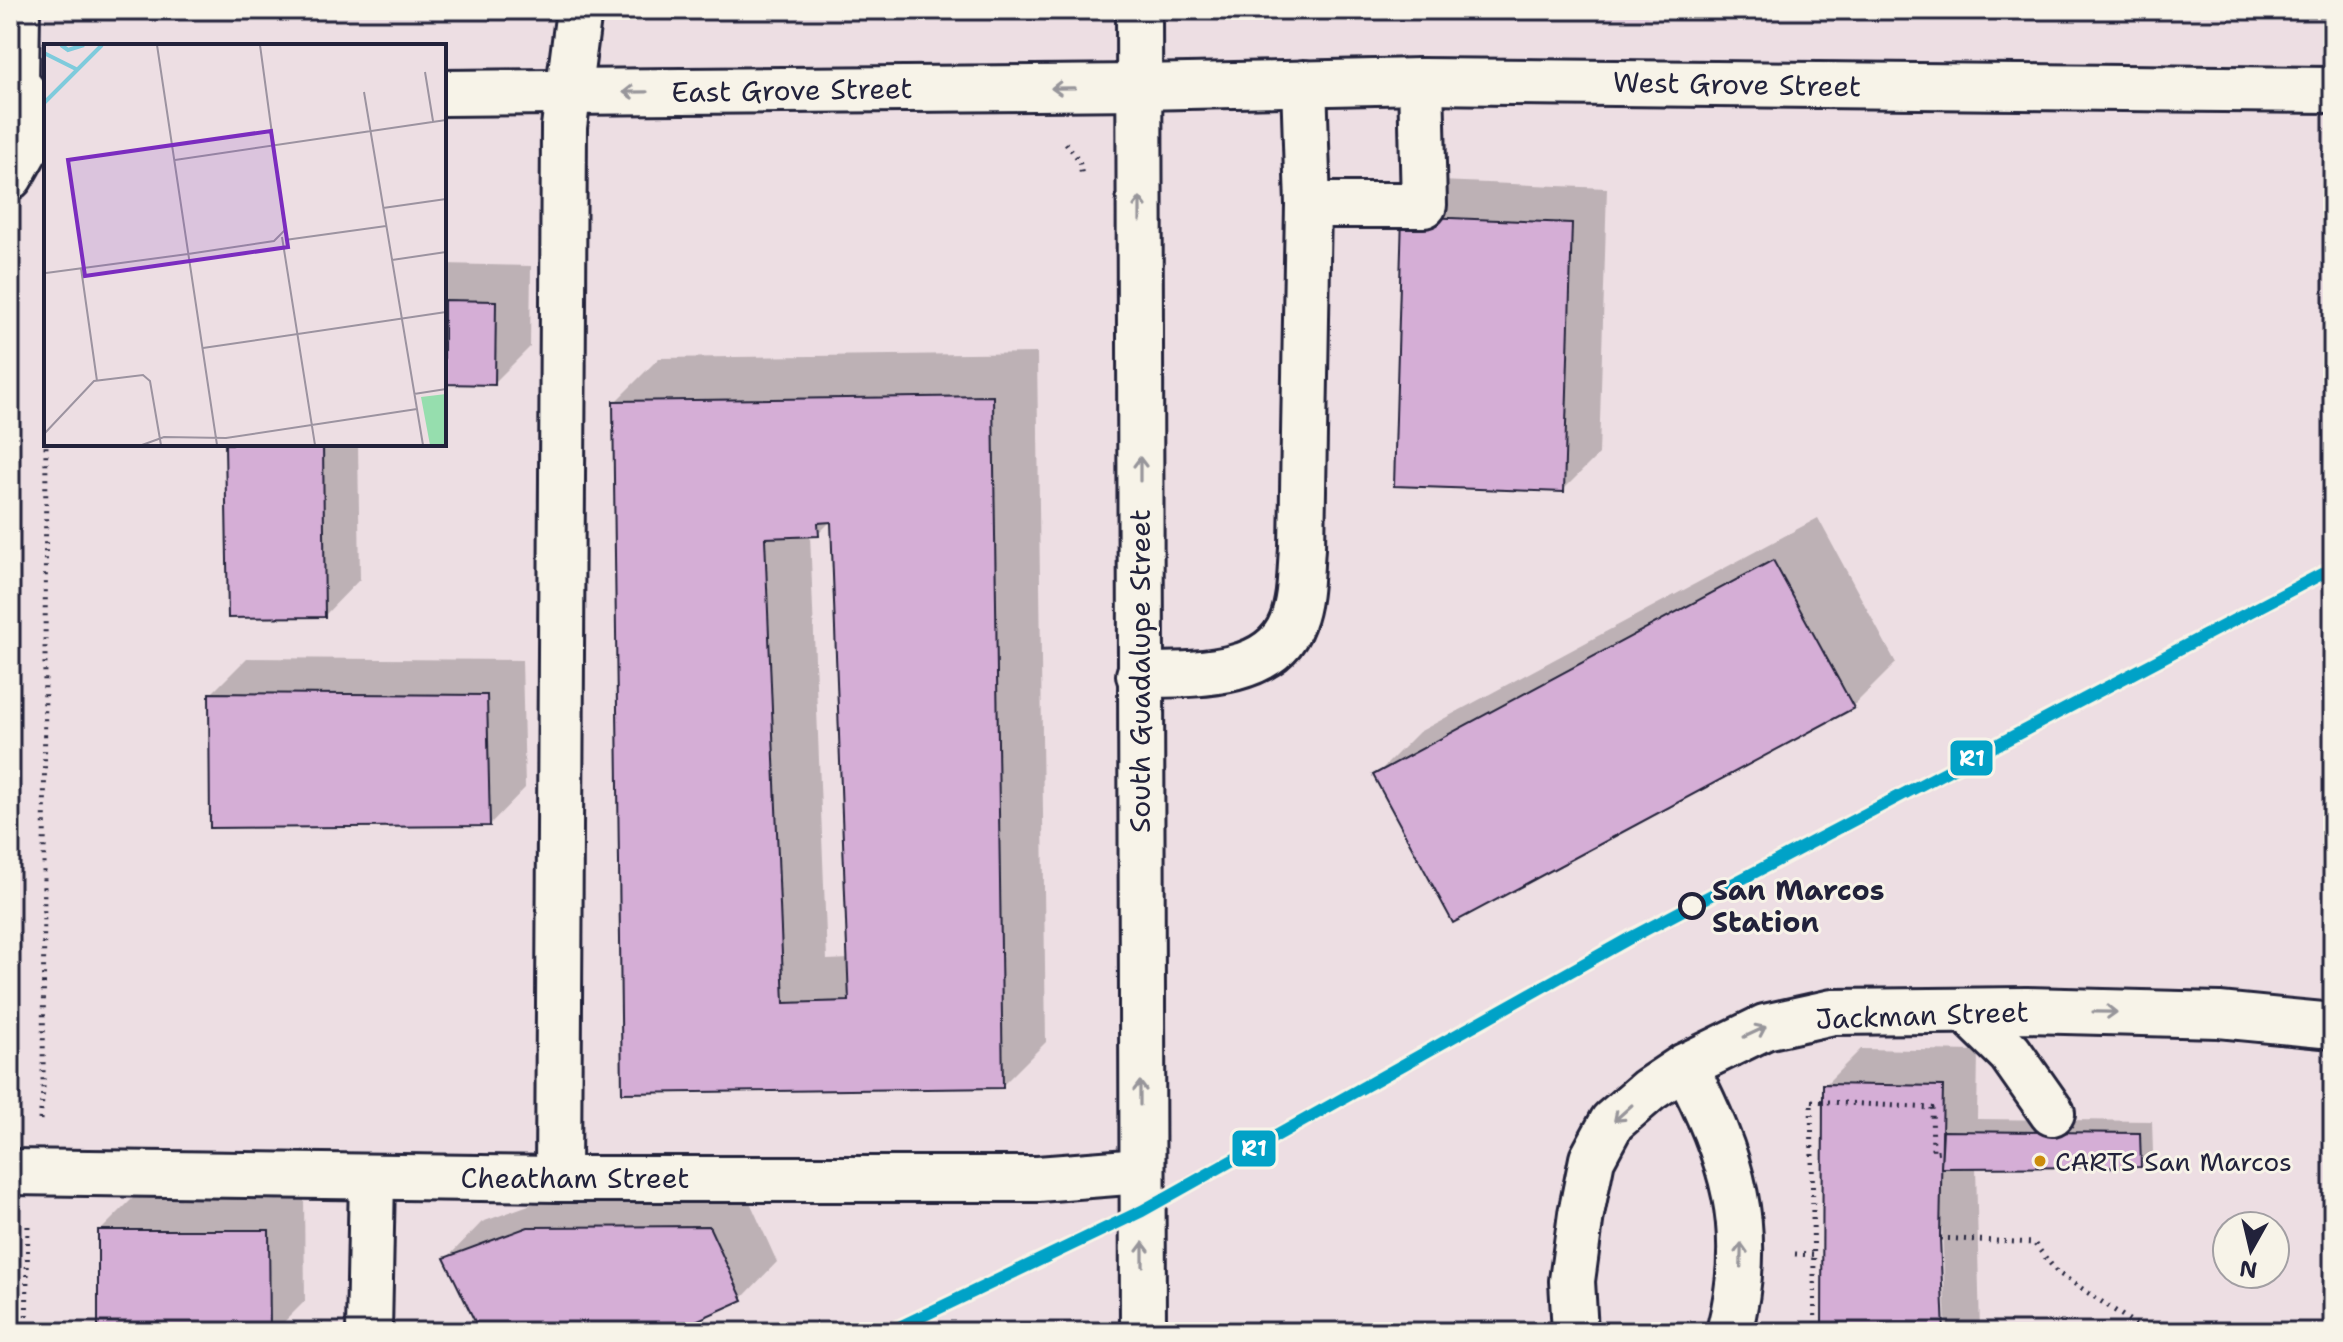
<svg xmlns="http://www.w3.org/2000/svg" width="2343" height="1342" font-family="'Shantell Sans',sans-serif">
<style>
.built{fill:#e6d0df}
.shadow{fill:#0003;fill-rule:evenodd}
.building{fill:#d5aed6;stroke:#22223b;stroke-width:2;fill-rule:evenodd}
.lines{fill:none;stroke-linecap:round;stroke-linejoin:round}
.minor-casing{stroke:#22223b;stroke-width:50}
.major-casing{stroke:#22223b;stroke-width:50}
.path{stroke:#22223b;stroke-width:5;stroke-dasharray:2 6;stroke-linecap:butt}
.minor{stroke:#f7f3e8;stroke-width:44}
.major{stroke:#f7f3e8;stroke-width:44}
.rail-1-casing{stroke:#f7f3e8;stroke-width:18}
.rail-1{stroke:#02a2c7;stroke-width:12}
.oneway{stroke:#97959a}
.stop-dot{fill:#f7f3e8;stroke:#22223b;stroke-width:4}
.bus-dot{fill:#cc8c0c;stroke:#f7f3e8;stroke-width:3}
.labels{text-anchor:middle;dominant-baseline:central;stroke-width:6;stroke-linejoin:round;paint-order:stroke}
.bus-label{font-size:26px;fill:#22223b;stroke:#f7f3e8;text-anchor:start}
.street-label{font-size:28px;fill:#22223b;stroke:#f7f3e8}
.stop-label{font-size:28px;font-weight:bold;fill:#22223b;stroke:#f7f3e8;text-anchor:start}
.inset-river{fill:none;stroke:#7ecbdc;stroke-width:4}
.inset-road{fill:none;stroke:#9c93a0;stroke-width:2}
.view{fill:#7b2cbf;fill-opacity:0.15;stroke:#7b2cbf;stroke-width:4}
.inset-edge{fill:none;stroke:#22223b;stroke-width:4}
.line-badge{stroke:#f7f3e8;stroke-width:3}
.badge-label{font-size:22px;text-anchor:middle;font-weight:bold;fill:#fff}
</style>
<rect width="100%" height="100%" fill="#eddee3"/>
<filter id="ink" filterUnits="userSpaceOnUse"><feTurbulence type="fractalNoise" baseFrequency=".0125" numOctaves="2"/><feDisplacementMap in="SourceGraphic" scale="16" xChannelSelector="R" yChannelSelector="G"/><feConvolveMatrix kernelMatrix="1 2 1 2 8 2 1 2 1" color-interpolation-filters="sRGB"/></filter>
<g filter="url(#ink)">
<path class="built" d="M1215 10H1647L1648 20 1215 19Z"/>
<g class="shadow">
<path d="M1440 181 1607 188 1599 454 1563 490 1396 484Z"/>
<path d="M444 264 531 266 530 347 494 383 444 382Z"/>
<path d="M1037 353 1046 1042 1002 1086 624 1091 615 402 659 358ZM832 520 850 959 827 960 810 534H818Z"/>
<path d="M227 444H358L360 579 325 615Z"/>
<path d="M1818 518 1896 663 1852 707 1375 776 1419 732Z"/>
<path d="M247 658 522 660 525 788 490 824 211 694Z"/>
<path d="M1861 1049 1978 1051 1977 1119 2152 1121 2153 1152 2140 1165 1976 1166 1980 1332H1946L1942 1227 1938 1228 1942 1332H1824L1825 1085Z"/>
<path d="M745 1191 777 1262 742 1298 666 1332H482L447 1258 482 1222 565 1192Z"/>
<path d="M304 1195 305 1301 274 1332H100V1231L135 1196Z"/>
</g>
<g class="building">
<path d="M1402 216 1572 223 1564 492 1394 486Z"/>
<path d="M444 300 496 301 495 385 444 384Z"/>
<path d="M993 396 1003 1088 622 1093 613 401ZM831 522 849 1001 784 1003 765 538 819 536 818 523Z"/>
<path d="M225 444H323L325 617 228 618Z"/>
<path d="M1773 560 1854 708 1453 923 1373 775Z"/>
<path d="M209 693 487 695 490 826 210 828Z"/>
<path d="M1823 1084 1943 1086 1940 1238 1944 1332H1822Z"/>
<path d="M1943 1131 2140 1133 2141 1167 1941 1168Z"/>
<path d="M709 1226 743 1300 671 1332H480L444 1258 528 1227Z"/>
<path d="M98 1230H269L270 1332H98Z"/>
</g>
<g class="lines">
<defs>
<g id="minor">
<path d="M17 10 16 83 46 120"/>
<path d="M1141 87 1421 81 2333 90"/>
<path d="M1308 205H1424L1421 81"/>
<path d="M1139 675C1189 674 1271 679 1292 622 1301 599 1300 573 1302 548L1308 205 1304 83"/>
<path d="M1967 1011 2010 1053 2052 1113"/>
<path d="M1685 1066C1732 1157 1756 1229 1729 1332"/>
<path d="M10 1172 558 1179H1038L1141 1171"/>
<path d="M558 1179 564 127 579 10"/>
<path d="M369 1332 372 1177"/>
<path d="M1575 1332 1572 1281 1581 1214 1592 1159 1612 1122 1649 1090 1685 1066 1765 1027 1833 1012 2027 1010 2219 1015 2333 1026"/>
</g>
<g id="major">
<path d="M1139 10 1143 1332"/>
<path d="M444 93 1141 87"/>
<path d="M10 177 27 147 46 127"/>
</g>
</defs>
<use href="#minor" class="minor-casing"/>
<use href="#major" class="major-casing"/>
<g class="path">
<path d="M1066 143 1079 160 1082 176"/>
<path d="M40 1120 43 1091 46 444"/>
<path d="M1940 1238 2034 1243 2057 1272 2147 1332"/>
<path d="M1795 1254 1814 1255"/>
<path d="M26 1332 28 1225"/>
<path d="M1815 1332 1811 1101 1932 1108 1933 1152 1942 1151"/>
</g>
<use href="#minor" class="minor"/>
<use href="#major" class="major"/>
<defs>
<path id="rail-1" d="M889 1332 1142 1211 1630 938 2333 568"/>
</defs>
<use href="#rail-1" class="rail-1-casing"/>
<use href="#rail-1" class="rail-1"/>
</g>
<defs><path id="oneway-shaft" d="M-6 0H5M1.5-3L5.5 0L1.5 3" fill="none" stroke-width="1.6" stroke-linecap="round" stroke-linejoin="round" transform="scale(2)"/></defs>
<g class="oneway">
<use href="#oneway-shaft" transform="translate(1063 88) rotate(179)"/>
<use href="#oneway-shaft" transform="translate(635 92) rotate(179)"/>
<use href="#oneway-shaft" transform="translate(1140 209) rotate(-90)"/>
<use href="#oneway-shaft" transform="translate(1140 469) rotate(-90)"/>
<use href="#oneway-shaft" transform="translate(2105 1012) rotate(1)"/>
<use href="#oneway-shaft" transform="translate(1755 1032) rotate(-25)"/>
<use href="#oneway-shaft" transform="translate(1140 1093) rotate(-90)"/>
<use href="#oneway-shaft" transform="translate(1623 1113) rotate(138)"/>
<use href="#oneway-shaft" transform="translate(1143 1254) rotate(-90)"/>
<use href="#oneway-shaft" transform="translate(1741 1255) rotate(-89)"/>
</g>
</g>
<circle class="stop-dot" cx="1692" cy="906" r="12"/>
<circle class="bus-dot" cx="2040" cy="1161" r="7"/>
<g class="labels">
<g class="bus-label">
<text x="2055" y="1161">CARTS San Marcos</text>
</g>
<g class="street-label">
<text transform="translate(1737 84) rotate(1)">West Grove Street</text>
<text transform="translate(792 90) rotate(-1)">East Grove Street</text>
<text transform="translate(1140 671) rotate(-90)">South Guadalupe Street</text>
<text transform="translate(1922 1015) rotate(-2)">Jackman Street</text>
<text x="575" y="1178">Cheatham Street</text>
</g>
<g class="stop-label">
<text x="1712" y="890">San Marcos<tspan x="1712" dy="32">Station</tspan></text>
</g>
</g>
<g transform="translate(44 44)">
<rect width="402" height="402" fill="#eddee3"/>
<path d="M402 350V401H386L377 353Z" fill="#96deae"/>
<path class="inset-river" d="M17 1 24 6 40 1M0 9 32 25M0 59 58 1"/>
<path class="inset-road" d="M113 1 173 401M381 28 389 77M320 48 379 401M131 116 402 76M339 164 402 155M238 193 271 401M241 196 342 182M144 210 230 197 241 186 216 1M348 216 402 208M37 224 53 337M2 229 144 210M159 304 402 268M370 350 402 345M0 390 50 337 99 331 106 337 117 401M98 401 120 393 182 394 373 365"/>
<path class="view" d="M227 87 244 203 41 232 24 116Z"/>
<rect width="402" height="402" class="inset-edge"/>
</g>
<g class="line-badge">
<rect x="1949" y="739" width="45" height="38" rx="8" fill="#02a2c7"/>
<rect x="1231" y="1129" width="46" height="39" rx="8" fill="#02a2c7"/>
</g>
<g class="badge-label">
<text x="1972" y="766">R1</text>
<text x="1254" y="1156">R1</text>
</g>
<rect width="2343" height="1342" fill="none" stroke="#f7f3e8" stroke-width="40"/>
<rect x="20" y="20" width="2303" height="1302" fill="none" stroke="#22223b" stroke-width="3" filter="url(#ink)"/>
<g transform="translate(2251 1250) rotate(188)"><circle r="38" fill="#f7f3e8" stroke="#a29fa3" stroke-width="2"/>
<path d="M0-6L14 30L0 20L-14 30Z" fill="#22223b"/>
<text y="-12" font-size="22" font-weight="bold" text-anchor="middle" fill="#22223b">N</text>
</g>
</svg>
